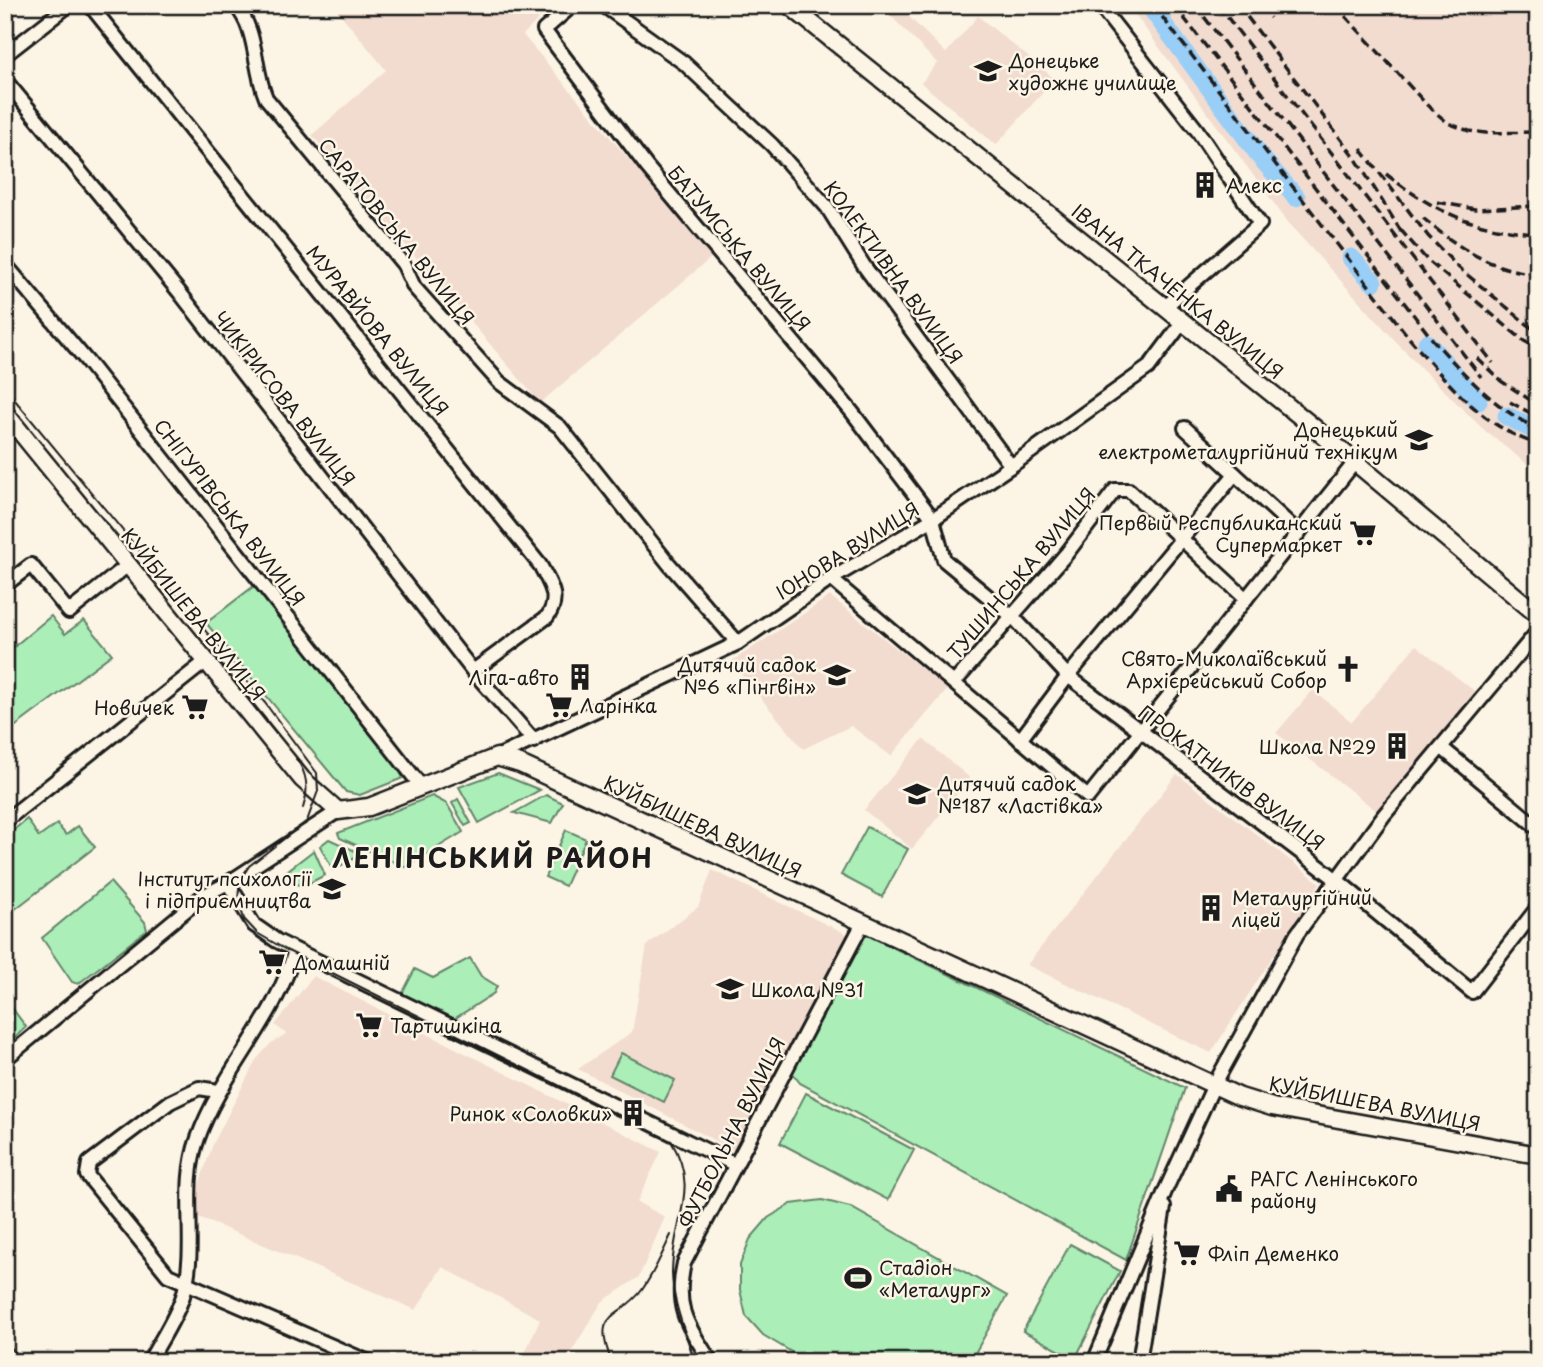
<svg xmlns="http://www.w3.org/2000/svg" width="1543" height="1367" font-family="'Playpen Sans',sans-serif">
<style>
.built{fill:#f2dcd0}
.green{fill:#abeeb8;stroke:#64856a;stroke-width:2}
.lines{fill:none;stroke-linecap:round;stroke-linejoin:round}
.river{stroke:#99cef7;stroke-width:19}
.minor-casing{stroke:#1c1c1c;stroke-width:18}
.major-casing{stroke:#1c1c1c;stroke-width:21}
.minor{stroke:#fcf5e5;stroke-width:12}
.major{stroke:#fcf5e5;stroke-width:16}
.tram{stroke:#1c1c1c;stroke-width:2}
.rail{stroke:#1c1c1c;stroke-width:3.5;stroke-dasharray:10 5;stroke-linecap:butt}
.labels{text-anchor:middle;dominant-baseline:central;stroke-width:5;stroke-linejoin:round;paint-order:stroke}
.poi-label{font-size:19px;fill:#1c1c1c;stroke:#fcf5e5;text-anchor:start}
.street-label{font-size:19px;fill:#1c1c1c;stroke:#fcf5e5}
.district-label{font-size:26px;font-weight:bold;letter-spacing:2px;fill:#1c1c1c;stroke:#fcf5e5}
</style>
<rect width="100%" height="100%" fill="#fcf5e5"/>
<filter id="ink" filterUnits="userSpaceOnUse"><feTurbulence type="fractalNoise" baseFrequency=".0143" numOctaves="2"/><feDisplacementMap in="SourceGraphic" scale="14" xChannelSelector="R" yChannelSelector="G"/><feConvolveMatrix kernelMatrix="1 2 1 2 8 2 1 2 1" color-interpolation-filters="sRGB"/></filter>
<g filter="url(#ink)">
<g class="built">
<path d="M333 5H547L549 8 523 35 712 257 540 403 312 135 386 70Z"/>
<path d="M880 5H897L946 53 978 16 1055 79 996 145 921 83 937 63Z"/>
<path d="M1128 5H1538V473L1484 430 1410 357 1289 224Z"/>
<path d="M830 596 948 689 891 756 851 726 803 749 731 662Z"/>
<path d="M1416 645 1477 693 1378 812 1276 733 1313 690 1352 722Z"/>
<path d="M923 739 970 778 912 849 864 810Z"/>
<path d="M1177 774 1320 883 1211 1053 1027 965Z"/>
<path d="M712 870 849 935 735 1151 578 1069 632 1032 647 945 698 907Z"/>
<path d="M313 976 661 1152 637 1202 665 1217 639 1277 602 1302 565 1362H521L540 1319 442 1267 416 1310 189 1213 213 1144 256 1060 271 1043 286 1034 275 1025Z"/>
</g>
<g class="green">
<path d="M254 586 399 769 403 778 360 795 346 792 206 623Z"/>
<path d="M51 616 65 634 84 620 112 654 5 734V654Z"/>
<path d="M498 773 540 790 479 823 459 787Z"/>
<path d="M546 795 563 803 552 823 514 813Z"/>
<path d="M432 796 447 804 463 832 405 867 340 838 338 833Z"/>
<path d="M458 799 471 823 465 826 452 803Z"/>
<path d="M27 819 39 837 57 824 66 835 78 826 95 847 5 917V837Z"/>
<path d="M867 827 908 849 882 897 841 875Z"/>
<path d="M566 830 586 839 565 886 545 877Z"/>
<path d="M329 839 362 854 333 870 320 846Z"/>
<path d="M314 850 325 875 306 885 292 884 283 874Z"/>
<path d="M110 882 145 922 147 930 78 984 72 982 42 938Z"/>
<path d="M865 934 1185 1088 1126 1260 800 1083 790 1070Z"/>
<path d="M470 958 481 976 497 986 494 993 454 1019 402 994 415 969 433 978Z"/>
<path d="M5 998 26 1027 5 1047Z"/>
<path d="M621 1053 675 1080 664 1102 610 1075Z"/>
<path d="M806 1093 914 1150 888 1200 780 1143Z"/>
<path d="M822 1200 850 1207 1007 1296 970 1362H808L763 1335 746 1316 740 1290V1265L750 1239 768 1218 791 1204Z"/>
<path d="M1070 1244 1120 1271 1075 1359 1023 1331Z"/>
</g>
<g class="lines">
<g class="river">
<path d="M1149 5 1263 160 1296 197"/>
<path d="M1351 258 1373 282"/>
<path d="M1427 343 1478 401"/>
<path d="M1507 416 1538 432"/>
</g>
<defs>
<g id="minor">
<path d="M90 5 540 565C550 584 561 598 547 617L473 671"/>
<path d="M235 5C258 30 253 67 266 98L404 265 414 287 499 382 560 427 669 564 738 643"/>
<path d="M573 5 544 30 647 167 852 412 933 519 944 560 1014 618 1068 676 1337 880 1472 992 1538 907"/>
<path d="M603 5 684 63 772 145 827 207 864 266 1011 466"/>
<path d="M1099 5 1197 130 1260 224 1165 307"/>
<path d="M5 55 69 5"/>
<path d="M5 80 180 293 473 671 534 741"/>
<path d="M5 264 86 360 421 786"/>
<path d="M1185 428 1299 533"/>
<path d="M831 579 1088 797 1355 462"/>
<path d="M5 585 31 565 69 612 128 565"/>
<path d="M954 683 1067 553 1115 490H1129L1246 599"/>
<path d="M1020 740 1068 676 1235 474"/>
<path d="M1442 748 1538 828"/>
<path d="M497 757 738 643 831 579 933 519 1011 466 1149 367 1182 323"/>
<path d="M5 821 205 662"/>
<path d="M228 883 254 925 277 941 734 1164"/>
<path d="M5 1059 203 896 228 883 338 811"/>
<path d="M218 1091 199 1088 170 1102 89 1163 87 1175 168 1275 369 1362"/>
<path d="M5 1353 13 1362"/>
<path d="M149 1362C160 1341 176 1318 183 1296 199 1244 179 1189 198 1138 222 1071 276 1020 295 950"/>
<path d="M711 1362C687 1324 674 1309 684 1263L863 923"/>
<path d="M1094 1362 1166 1189 1214 1085 1297 934 1384 815 1538 631"/>
<path d="M1139 1362 1164 1207"/>
</g>
<g id="major">
<path d="M789 5 1306 421 1538 615"/>
<path d="M5 413 302 779 338 811 369 807 497 757 520 764 1240 1097 1272 1107 1538 1155"/>
</g>
</defs>
<use href="#minor" class="minor-casing"/>
<use href="#major" class="major-casing"/>
<use href="#minor" class="minor"/>
<use href="#major" class="major"/>
<g class="tram">
<path d="M5 388 265 703 317 773 318 791 307 821 249 866 240 880 238 899 244 919 257 933 288 951 671 1141C701 1190 672 1221 672 1272 672 1302 686 1334 695 1362"/>
<path d="M217 661 276 734"/>
<path d="M296 759C308 774 309 790 303 808"/>
<path d="M612 1362C590 1310 620 1320 642 1290 654 1273 662 1254 671 1235"/>
</g>
<g class="rail">
<path d="M1153 5 1410 339C1445 380 1484 429 1538 444"/>
<path d="M1174 5 1433 340C1463 373 1496 410 1538 429"/>
<path d="M1195 5 1481 377"/>
<path d="M1218 5 1493 363"/>
<path d="M1238 5 1356 159 1404 236"/>
<path d="M1261 5 1270 18"/>
<path d="M1335 5 1428 106 1448 123 1469 131 1486 133 1538 132"/>
<path d="M1361 149 1428 236 1459 268 1538 333"/>
<path d="M1386 174C1436 213 1473 229 1538 233"/>
<path d="M1437 202 1475 209 1538 206"/>
<path d="M1423 218C1454 245 1495 273 1538 273"/>
<path d="M1400 229 1427 260 1524 341 1538 348"/>
<path d="M1477 358 1501 381 1538 405"/>
<path d="M1510 402 1538 417"/>
</g>
</g>
</g>
<defs>
<symbol id="university-bare" viewBox="-9 -9 18 18"><path d="M0-5L7-2L0 1L-7-2ZM-4 1L0 2.5L4 1V4Q0 6-4 4Z" fill="#1c1c1c" stroke="#fcf5e5" stroke-width="2.5" paint-order="stroke"/></symbol>
<symbol id="building-bare" viewBox="-9 -9 18 18"><path d="M-4-6H4V6H1V3H-1V6H-4ZM-2.5-4.3h1.7v1.8h-1.7ZM.8-4.3h1.7v1.8H.8ZM-2.5-1h1.7V.8h-1.7ZM.8-1h1.7V.8H.8Z" fill="#1c1c1c" stroke="#fcf5e5" stroke-width="2.5" paint-order="stroke"/></symbol>
<symbol id="supermarket-bare" viewBox="-9 -9 18 18"><path d="M-6-5.5h2.5l.6 2H6L4.5 2H-2.5L-4.4-4H-6ZM-1.5 3.2a1.3 1.3 0 1 0 .1 0ZM3 3.2a1.3 1.3 0 1 0 .1 0Z" fill="#1c1c1c" stroke="#fcf5e5" stroke-width="2.5" paint-order="stroke"/></symbol>
<symbol id="church-bare" viewBox="-9 -9 18 18"><path d="M-1.2-6h2.4v3.5h3.3v2.4h-3.3V6h-2.4V-.1h-3.3v-2.4h3.3Z" fill="#1c1c1c" stroke="#fcf5e5" stroke-width="2.5" paint-order="stroke"/></symbol>
<symbol id="school-bare" viewBox="-9 -9 18 18"><path d="M0-5L7-2L0 1L-7-2ZM-4 1L0 2.5L4 1V4Q0 6-4 4Z" fill="#1c1c1c" stroke="#fcf5e5" stroke-width="2.5" paint-order="stroke"/></symbol>
<symbol id="civic-bare" viewBox="-9 -9 18 18"><path d="M-.6-6.5H3V-4.5H.6V-3L4-1V1h2V6H-6V1h2V-1L-.6-3ZM-1.2 2.5V6h2.4V2.5Z" fill="#1c1c1c" stroke="#fcf5e5" stroke-width="2.5" paint-order="stroke"/></symbol>
<symbol id="stadium-bare" viewBox="-9 -9 18 18"><path d="M0-5a6.5 5 0 1 0 0 10a6.5 5 0 1 0 0-10ZM-3.5-1.8h7v3.6h-7Z" fill="#1c1c1c" stroke="#fcf5e5" stroke-width="2.5" paint-order="stroke"/></symbol>
</defs>
<g fill-rule="evenodd">
<use href="#university-bare" x="969" y="52" width="38" height="38"/>
<use href="#building-bare" x="1186" y="166" width="38" height="38"/>
<use href="#university-bare" x="1400" y="421" width="38" height="38"/>
<use href="#supermarket-bare" x="1344" y="514" width="38" height="38"/>
<use href="#church-bare" x="1329" y="650" width="38" height="38"/>
<use href="#school-bare" x="818" y="656" width="38" height="38"/>
<use href="#building-bare" x="561" y="658" width="38" height="38"/>
<use href="#supermarket-bare" x="540" y="686" width="38" height="38"/>
<use href="#supermarket-bare" x="176" y="688" width="38" height="38"/>
<use href="#building-bare" x="1378" y="727" width="38" height="38"/>
<use href="#school-bare" x="898" y="775" width="38" height="38"/>
<use href="#university-bare" x="313" y="870" width="38" height="38"/>
<use href="#building-bare" x="1192" y="889" width="38" height="38"/>
<use href="#supermarket-bare" x="253" y="943" width="38" height="38"/>
<use href="#school-bare" x="711" y="970" width="38" height="38"/>
<use href="#supermarket-bare" x="350" y="1006" width="38" height="38"/>
<use href="#building-bare" x="614" y="1094" width="38" height="38"/>
<use href="#civic-bare" x="1210" y="1170" width="38" height="38"/>
<use href="#supermarket-bare" x="1168" y="1234" width="38" height="38"/>
<use href="#stadium-bare" x="839" y="1259" width="38" height="38"/>
</g>
<g class="labels">
<g class="poi-label">
<text x="1009" y="60">Донецьке<tspan x="1009" dy="22">художнє училище</tspan></text>
<text x="1226" y="185">Алекс</text>
<text x="1398" y="429" text-anchor="end">Донецький<tspan x="1398" dy="22">електрометалургійний технікум</tspan></text>
<text x="1342" y="522" text-anchor="end">Первый Республиканский<tspan x="1342" dy="22">Супермаркет</tspan></text>
<text x="1327" y="658" text-anchor="end">Свято-Миколаївський<tspan x="1327" dy="22">Архієрейський Собор</tspan></text>
<text x="816" y="664" text-anchor="end">Дитячий садок<tspan x="816" dy="22">№6 «Пінгвін»</tspan></text>
<text x="559" y="677" text-anchor="end">Ліга-авто</text>
<text x="580" y="705">Ларінка</text>
<text x="174" y="707" text-anchor="end">Новичек</text>
<text x="1376" y="746" text-anchor="end">Школа №29</text>
<text x="938" y="783">Дитячий садок<tspan x="938" dy="22">№187 «Ластівка»</tspan></text>
<text x="311" y="878" text-anchor="end">Інститут психології<tspan x="311" dy="22">і підприємництва</tspan></text>
<text x="1232" y="897">Металургійний<tspan x="1232" dy="22">ліцей</tspan></text>
<text x="293" y="962">Домашній</text>
<text x="751" y="989">Школа №31</text>
<text x="390" y="1025">Тартишкіна</text>
<text x="612" y="1113" text-anchor="end">Ринок «Соловки»</text>
<text x="1250" y="1178">РАГС Ленінського<tspan x="1250" dy="22">району</tspan></text>
<text x="1208" y="1253">Фліп Деменко</text>
<text x="879" y="1267">Стадіон<tspan x="879" dy="22">«Металург»</tspan></text>
</g>
<g class="street-label">
<text transform="translate(397 231) rotate(51)">САРАТОВСЬКА ВУЛИЦЯ</text>
<text transform="translate(740 248) rotate(50)">БАТУМСЬКА ВУЛИЦЯ</text>
<text transform="translate(894 272) rotate(54)">КОЛЕКТИВНА ВУЛИЦЯ</text>
<text transform="translate(1178 291) rotate(39)">ІВАНА ТКАЧЕНКА ВУЛИЦЯ</text>
<text transform="translate(378 330) rotate(51)">МУРАВЙОВА ВУЛИЦЯ</text>
<text transform="translate(285 398) rotate(52)">ЧИКІРИСОВА ВУЛИЦЯ</text>
<text transform="translate(230 512) rotate(52)">СНІГУРІВСЬКА ВУЛИЦЯ</text>
<text transform="translate(847 550) rotate(-32)">ІОНОВА ВУЛИЦЯ</text>
<text transform="translate(1021 573) rotate(-50)">ТУШИНСЬКА ВУЛИЦЯ</text>
<text transform="translate(194 614) rotate(51)">КУЙБИШЕВА ВУЛИЦЯ</text>
<text transform="translate(1232 777) rotate(37)">ПРОКАТНИКІВ ВУЛИЦЯ</text>
<text transform="translate(703 826) rotate(25)">КУЙБИШЕВА ВУЛИЦЯ</text>
<text transform="translate(1375 1103) rotate(11)">КУЙБИШЕВА ВУЛИЦЯ</text>
<text transform="translate(731 1132) rotate(-63)">ФУТБОЛЬНА ВУЛИЦЯ</text>
</g>
<g class="district-label">
<text x="493" y="857">ЛЕНІНСЬКИЙ РАЙОН</text>
</g>
</g>
<rect width="1543" height="1367" fill="none" stroke="#fcf5e5" stroke-width="28"/>
<rect x="14" y="14" width="1515" height="1339" fill="none" stroke="#1c1c1c" stroke-width="2.5" filter="url(#ink)"/>
</svg>
